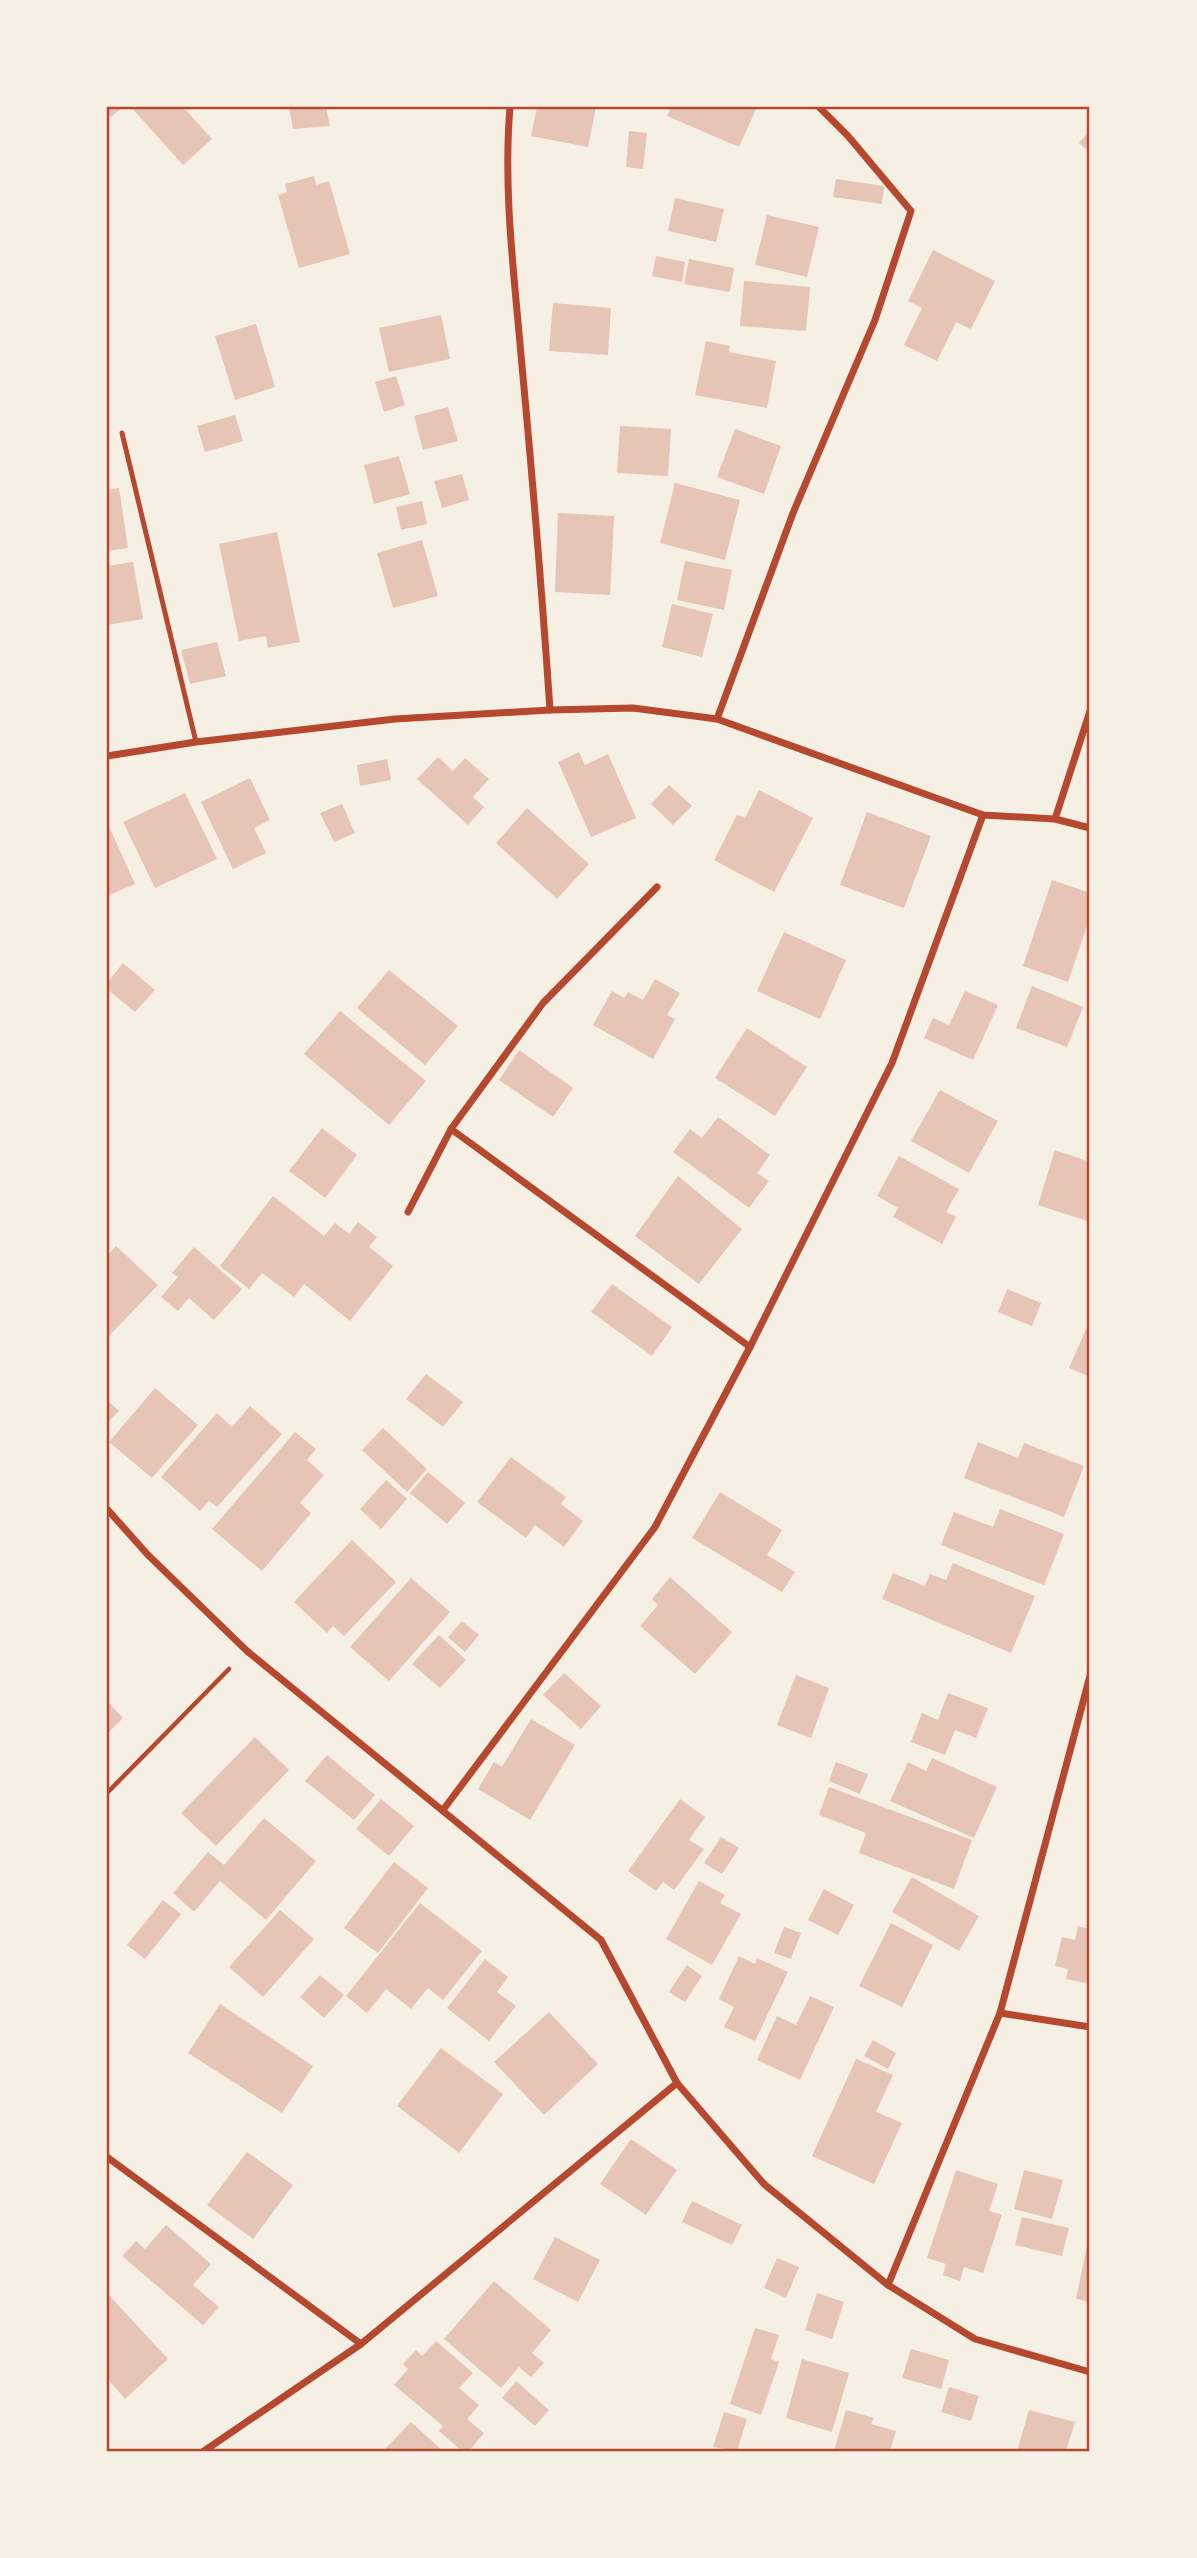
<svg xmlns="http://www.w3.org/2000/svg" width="1197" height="2558" font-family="'IBM Plex Serif',serif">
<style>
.building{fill:#e6c5b7}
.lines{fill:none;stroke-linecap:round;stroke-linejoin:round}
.path{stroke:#b5482f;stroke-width:4.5}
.service{stroke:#b5482f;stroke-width:5}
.minor{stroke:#b5482f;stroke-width:7}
.neatline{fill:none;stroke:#b5482f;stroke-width:2.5}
</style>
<rect width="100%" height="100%" fill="#f6efe4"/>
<g class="building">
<path d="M107 107H123L111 117 107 113Z"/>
<path d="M131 107H183L212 139 183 165Z"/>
<path d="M289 107H326L330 126 293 129Z"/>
<path d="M537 107H596L588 147 531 136Z"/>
<path d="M671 107H757L739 147 667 116Z"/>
<path d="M1090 130V153L1079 143Z"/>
<path d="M629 131 647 133 643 169 626 167Z"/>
<path d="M314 176 316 185 329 181 350 254 299 268 278 195 287 192 285 184Z"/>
<path d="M836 179 884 186 882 204 833 197Z"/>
<path d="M675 198 724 209 716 242 668 231Z"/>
<path d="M767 215 819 227 807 277 755 265Z"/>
<path d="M933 250 995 281 971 329 956 322 937 361 904 345 922 308 908 301Z"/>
<path d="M656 256 685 262 682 282 652 276Z"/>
<path d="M689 259 734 268 730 292 684 284Z"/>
<path d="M744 281 810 287 806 331 740 326Z"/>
<path d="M553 303 611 308 608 355 549 351Z"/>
<path d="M441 315 450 359 389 372 379 328Z"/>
<path d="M256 324 275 387 235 400 215 336Z"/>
<path d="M706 341 730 346 729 352 776 361 767 408 695 395Z"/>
<path d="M396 376 405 405 384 412 375 382Z"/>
<path d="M448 407 458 441 423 450 414 416Z"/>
<path d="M235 415 243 441 205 452 197 426Z"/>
<path d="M620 426 671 429 668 476 617 473Z"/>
<path d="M735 429 781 446 764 494 717 477Z"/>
<path d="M399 456 410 494 374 504 364 465Z"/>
<path d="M462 474 469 500 442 508 434 481Z"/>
<path d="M675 483 740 500 725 560 660 543Z"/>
<path d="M119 488 128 548 107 551V490Z"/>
<path d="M422 501 427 524 401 530 396 507Z"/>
<path d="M558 513 614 516 610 595 555 592Z"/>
<path d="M277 532 300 642 268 648 266 636 239 641 219 544Z"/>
<path d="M422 540 438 596 393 608 377 553Z"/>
<path d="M685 561 732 570 724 610 677 600Z"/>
<path d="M133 562 143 619 107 625V566Z"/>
<path d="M672 604 713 614 702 657 662 647Z"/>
<path d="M217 642 226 676 190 684 181 650Z"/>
<path d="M579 752 585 765 608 754 636 818 591 837 558 762Z"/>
<path d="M438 757 453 771 465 758 489 779 473 797 484 807 468 825 417 779Z"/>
<path d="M387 759 391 780 360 786 357 765Z"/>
<path d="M250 778 270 820 254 828 266 853 233 869 201 802Z"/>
<path d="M669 785 692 806 673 825 651 804Z"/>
<path d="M759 790 813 818 774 892 714 860 737 815 745 818Z"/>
<path d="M185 793 217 859 155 888 123 822Z"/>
<path d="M342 804 355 833 334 842 320 813Z"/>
<path d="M527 808 589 864 557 899 496 843Z"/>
<path d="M867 812 931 836 904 908 840 885Z"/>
<path d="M107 822 135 884 107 896Z"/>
<path d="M1052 880 1090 893V917L1068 982 1023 966Z"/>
<path d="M784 932 846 960 820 1019 757 991Z"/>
<path d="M123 963 155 990 135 1012 107 989V983Z"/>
<path d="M389 970 458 1026 425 1065 357 1008Z"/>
<path d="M655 979 680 993 667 1015 675 1019 653 1059 593 1025 612 991 624 998 628 992 643 1000Z"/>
<path d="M1032 986 1083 1007 1067 1047 1016 1028Z"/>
<path d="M965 991 998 1005 973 1060 924 1038 933 1018 949 1025Z"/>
<path d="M340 1011 426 1081 389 1125 304 1054Z"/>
<path d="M747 1028 807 1067 775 1116 715 1078Z"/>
<path d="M519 1050 573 1088 553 1117 499 1080Z"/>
<path d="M940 1090 998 1121 969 1173 911 1141Z"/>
<path d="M718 1117 770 1155 757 1173 769 1181 749 1208 673 1152 690 1129 702 1138Z"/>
<path d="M322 1128 357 1155 325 1198 289 1171Z"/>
<path d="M1055 1150 1090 1162V1222L1038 1205Z"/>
<path d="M899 1156 959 1189 946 1212 956 1217 942 1244 893 1217 898 1208 877 1196Z"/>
<path d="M678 1176 742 1229 699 1284 635 1236Z"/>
<path d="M273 1196 324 1236 335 1223 349 1234 358 1222 377 1237 369 1247 393 1266 350 1321 304 1284 294 1297 262 1273 249 1289 220 1266Z"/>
<path d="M116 1246 158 1285 107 1338V1256Z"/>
<path d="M194 1247 242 1289 214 1320 189 1298 178 1311 161 1297 178 1277 172 1273Z"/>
<path d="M612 1284 672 1327 652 1356 591 1312Z"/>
<path d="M1007 1289 1041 1303 1032 1326 998 1312Z"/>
<path d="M1090 1320V1377L1069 1368Z"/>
<path d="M426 1374 463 1402 443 1427 406 1399Z"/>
<path d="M155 1388 198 1425 152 1478 109 1442Z"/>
<path d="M107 1400 119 1411 107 1423Z"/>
<path d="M250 1406 282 1434 217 1507 209 1501 200 1511 161 1477 217 1413 232 1427Z"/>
<path d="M383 1428 427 1469 407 1492 362 1450Z"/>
<path d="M295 1432 316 1449 307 1460 324 1475 300 1503 311 1513 262 1571 212 1529Z"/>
<path d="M978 1442 1018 1458 1024 1443 1084 1466 1064 1517 964 1478Z"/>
<path d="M511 1457 566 1497 561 1504 583 1521 564 1547 535 1525 526 1538 477 1502Z"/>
<path d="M428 1472 465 1503 447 1524 410 1493Z"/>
<path d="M386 1480 407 1499 381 1529 360 1509Z"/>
<path d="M720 1492 782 1530 767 1555 795 1572 782 1592 692 1538Z"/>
<path d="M1000 1509 1064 1534 1044 1585 941 1545 954 1512 993 1527Z"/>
<path d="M352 1540 396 1582 344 1636 333 1626 327 1633 294 1602Z"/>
<path d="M953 1563 1035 1596 1011 1653 882 1599 893 1573 925 1586 930 1574 946 1580Z"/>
<path d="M670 1577 732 1632 695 1674 640 1626 658 1605 652 1599Z"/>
<path d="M411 1578 450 1612 389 1681 350 1647Z"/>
<path d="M462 1621 479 1635 465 1652 448 1637Z"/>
<path d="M439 1635 466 1660 440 1688 412 1664Z"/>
<path d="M564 1673 601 1706 581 1729 543 1695Z"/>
<path d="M796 1675 829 1688 811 1738 777 1725Z"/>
<path d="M948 1693 988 1708 976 1738 955 1730 945 1755 911 1742 922 1713 938 1720Z"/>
<path d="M107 1701 123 1718 107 1734Z"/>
<path d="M531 1719 575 1745 530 1820 478 1789 494 1762 502 1767Z"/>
<path d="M255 1737 289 1770 216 1846 181 1813Z"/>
<path d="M327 1755 375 1795 354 1820 305 1781Z"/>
<path d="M932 1758 997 1787 974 1838 890 1801 908 1762 926 1771Z"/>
<path d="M836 1762 868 1774 860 1794 829 1781Z"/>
<path d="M829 1787 972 1840 954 1889 859 1853 866 1833 819 1815Z"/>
<path d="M381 1799 414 1826 389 1856 356 1829Z"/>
<path d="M680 1799 705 1817 689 1840 704 1849 674 1890 663 1882 656 1891 628 1871Z"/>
<path d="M264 1818 316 1861 266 1920 220 1881 194 1912 173 1893 208 1852 224 1865Z"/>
<path d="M721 1837 739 1848 722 1874 704 1863Z"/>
<path d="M394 1862 428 1888 378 1953 344 1928Z"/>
<path d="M912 1877 979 1916 959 1951 892 1912Z"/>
<path d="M699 1881 725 1895 720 1903 741 1914 712 1965 666 1939Z"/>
<path d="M824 1889 854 1905 838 1935 808 1920Z"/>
<path d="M163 1900 181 1914 145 1959 127 1945Z"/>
<path d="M420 1903 482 1951 443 2000 428 1988 411 2009 386 1989 367 2013 346 1996Z"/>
<path d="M280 1910 314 1939 263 1997 229 1967Z"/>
<path d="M891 1923 933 1945 902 2007 859 1986Z"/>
<path d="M1078 1926 1090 1929V1984L1066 1979 1068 1969 1055 1966 1062 1937 1075 1940Z"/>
<path d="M784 1927 801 1933 791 1959 774 1953Z"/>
<path d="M739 1956 755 1964 757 1958 788 1972 755 2041 724 2027 734 2007 719 1999Z"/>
<path d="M485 1959 508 1977 497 1992 516 2006 489 2041 447 2008Z"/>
<path d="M687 1965 702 1976 685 2002 669 1992Z"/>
<path d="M320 1975 344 1995 324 2018 300 1997Z"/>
<path d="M810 1996 834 2007 800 2080 757 2060 777 2016 796 2025Z"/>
<path d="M220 2004 313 2066 282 2113 188 2053Z"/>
<path d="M549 2012 598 2064 544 2115 494 2062Z"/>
<path d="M873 2040 896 2053 888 2069 864 2056Z"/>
<path d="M441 2048 503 2094 459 2153 397 2106Z"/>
<path d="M856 2059 893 2075 876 2112 902 2123 874 2184 812 2156Z"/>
<path d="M631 2139 677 2170 646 2215 600 2184Z"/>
<path d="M247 2152 293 2185 253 2239 207 2205Z"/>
<path d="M956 2170 998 2184 989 2211 1002 2215 983 2273 964 2267 960 2281 943 2275 946 2264 927 2258Z"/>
<path d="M1024 2170 1063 2180 1052 2219 1014 2209Z"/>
<path d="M692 2201 742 2225 732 2245 682 2222Z"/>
<path d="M1022 2217 1069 2228 1062 2256 1015 2245Z"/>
<path d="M166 2225 211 2264 193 2285 219 2307 203 2325 122 2256 136 2241 145 2249Z"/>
<path d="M1089 2236 1090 2237V2302L1076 2299Z"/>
<path d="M555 2237 600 2260 578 2302 533 2279Z"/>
<path d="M777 2258 799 2267 786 2298 764 2288Z"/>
<path d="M494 2281 551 2330 532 2353 544 2363 531 2377 519 2367 501 2388 444 2339Z"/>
<path d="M107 2293 168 2359 125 2399 107 2378Z"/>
<path d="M817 2293 844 2302 832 2339 805 2330Z"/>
<path d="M755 2328 779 2335 771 2359 779 2362 761 2415 730 2404Z"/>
<path d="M436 2341 473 2373 459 2388 479 2405 467 2419 484 2433 469 2451H462L439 2431 443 2426 394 2385 408 2369 403 2364 416 2350 422 2356Z"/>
<path d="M911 2349 949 2360 941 2389 902 2378Z"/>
<path d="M802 2359 849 2373 832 2432 786 2418Z"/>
<path d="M516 2381 549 2410 535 2426 502 2398Z"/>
<path d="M949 2387 979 2396 971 2421 941 2412Z"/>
<path d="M846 2410 874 2418 871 2424 896 2431 890 2451H834Z"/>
<path d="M1029 2410 1075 2422 1066 2451H1017Z"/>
<path d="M724 2412 747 2419 737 2451 713 2447Z"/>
<path d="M411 2422 443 2451H383Z"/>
</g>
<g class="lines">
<path class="path" d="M107 1793 229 1669"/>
<path class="service" d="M122 433 196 742"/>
<g class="minor">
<path d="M510 107C503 189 514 273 521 355 532 473 542 591 550 710"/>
<path d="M717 719 793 513 875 320 911 211 848 136 819 107"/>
<path d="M107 756 196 742 395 719 550 710 633 708 717 719 983 815 1055 819 1090 828"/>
<path d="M1055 819 1090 711"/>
<path d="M451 1129 750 1347"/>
<path d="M408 1212 451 1129 543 1003 657 887"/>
<path d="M107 1509 148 1555 247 1651 601 1940 677 2083 764 2184 888 2285 975 2339 1090 2372"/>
<path d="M443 1810 655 1527 750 1347 892 1063 983 815"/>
<path d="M1000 2013 1090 2027"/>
<path d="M107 2157 361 2344"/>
<path d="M888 2285 1000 2013 1090 1676"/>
<path d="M204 2451 361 2344 677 2083"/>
</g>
</g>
<rect width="1197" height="2558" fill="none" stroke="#f6efe4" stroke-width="217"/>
<rect x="108" y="108" width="980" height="2342" class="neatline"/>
</svg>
